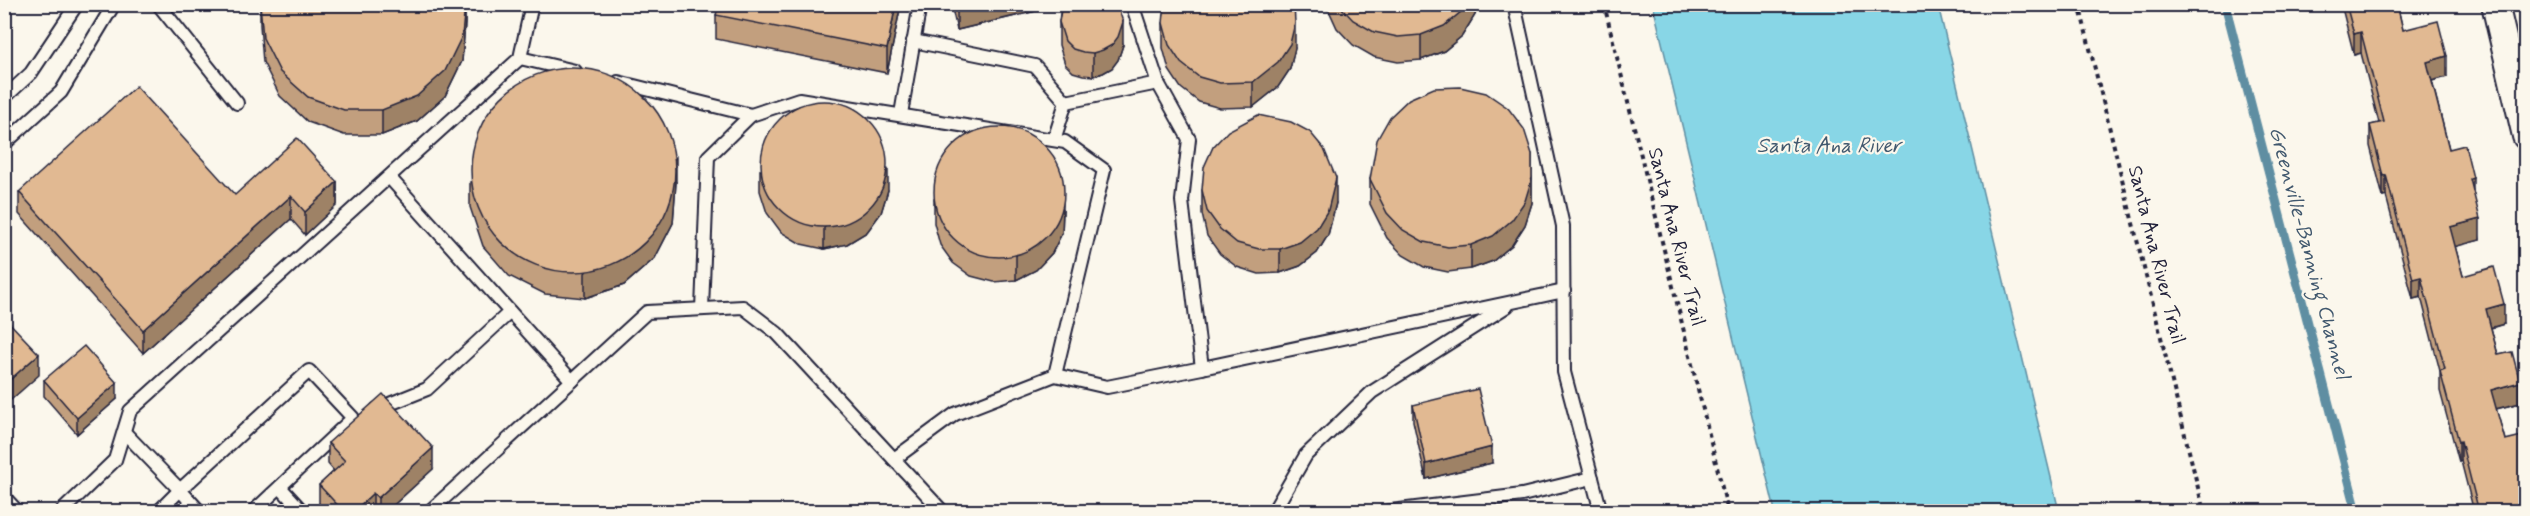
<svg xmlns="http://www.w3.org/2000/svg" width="2530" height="516" font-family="Mynerve,sans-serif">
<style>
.water{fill:#88d6e6;stroke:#5f8ea2;stroke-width:1.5}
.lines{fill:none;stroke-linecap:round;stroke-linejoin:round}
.stream{stroke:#5f8ea2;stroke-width:9}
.service-casing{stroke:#22223b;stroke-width:16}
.minor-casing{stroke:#22223b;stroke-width:30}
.path{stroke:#22223b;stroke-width:4;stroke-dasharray:4.5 4.5;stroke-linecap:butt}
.service{stroke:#fbf7ec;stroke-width:12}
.minor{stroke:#fbf7ec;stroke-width:26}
.wall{fill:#c29f7e;stroke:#22223b;stroke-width:1.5}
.shaded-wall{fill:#9e8266;stroke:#22223b;stroke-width:1.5}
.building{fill:#e1b992;stroke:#22223b;stroke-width:1.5}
.labels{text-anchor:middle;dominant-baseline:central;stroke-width:4.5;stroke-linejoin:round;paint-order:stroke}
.street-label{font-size:20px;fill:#22223b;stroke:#fbf7ec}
.water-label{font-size:21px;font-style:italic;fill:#41586e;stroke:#fbf7ec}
</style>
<rect width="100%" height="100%" fill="#fbf7ec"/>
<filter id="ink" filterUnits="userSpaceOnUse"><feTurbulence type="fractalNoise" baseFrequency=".0167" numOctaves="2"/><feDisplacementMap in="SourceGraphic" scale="12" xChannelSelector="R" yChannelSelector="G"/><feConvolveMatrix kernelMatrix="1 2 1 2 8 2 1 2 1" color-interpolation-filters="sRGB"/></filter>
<g filter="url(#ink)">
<path class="water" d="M1653 5H1938L2059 511H1775Z"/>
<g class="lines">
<path class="stream" d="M2225 4 2357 512"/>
<defs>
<g id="service">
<path d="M158 4 237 103"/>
<path d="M1514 4 1563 226 1564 372 1601 512"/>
<path d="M913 41 1035 66 1066 102"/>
<path d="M520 58 575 71"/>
<path d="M618 82 751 115"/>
<path d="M4 98 31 73 77 4"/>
<path d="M901 114 920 4"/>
<path d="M1054 140 1066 102 1158 83 1132 4"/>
<path d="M4 144 61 92 114 4"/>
<path d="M389 177 572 381"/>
<path d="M702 309 708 157 751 115 799 99 1065 142 1104 170 1055 375 955 414 894 459"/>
<path d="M1202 368 1564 291"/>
<path d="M1055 375 1107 387 1202 368 1182 201 1189 139 1158 83"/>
<path d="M377 409 427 389 510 312"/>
<path d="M124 432 180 490 309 371 353 418 253 512"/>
<path d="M280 487 303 512"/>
<path d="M4 497 18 512"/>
<path d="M61 512 115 460 130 411 520 58 532 4"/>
<path d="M158 512 180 490 200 512"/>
<path d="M429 512 647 312 743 307 777 333 943 512"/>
<path d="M1273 512 1306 455 1372 392 1507 306"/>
<path d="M1383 512 1522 495 1592 478"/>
</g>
<path id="minor" d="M2495 4 2526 136"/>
</defs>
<use href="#service" class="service-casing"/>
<use href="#minor" class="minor-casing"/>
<g class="path">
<path d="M1604 4 1728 512"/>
<path d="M2079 4 2204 512"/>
</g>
<use href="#service" class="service"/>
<use href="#minor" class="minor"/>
</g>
<g class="wall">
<path d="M260 4H465V23L462 61 445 96 417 121 382 135H344L308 122 280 96 263 62 260 25Z"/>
<path d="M901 4 887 73 716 39V15Z"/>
<path d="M951 4H1116L1123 45 1118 60 1112 68 1103 73 1093 76 1083 75 1073 72 1065 64 1059 45V22L1061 5 957 30Z"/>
<path d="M1326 4H1479L1475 15 1462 36 1444 51 1421 60 1398 62 1374 57 1353 45 1337 28Z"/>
<path d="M2341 4H2397L2403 30 2447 77 2432 81 2449 149 2473 192 2480 240 2455 246 2463 276 2504 324 2491 328 2498 355 2520 403 2496 409 2526 512H2474L2461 461 2459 462 2440 391V371L2421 297 2413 299 2386 196 2383 197 2370 146V125L2379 123 2361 53 2354 55Z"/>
<path d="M1163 23 1295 48 1290 69 1278 87 1253 107 1220 108 1199 102 1181 88 1169 70 1163 48Z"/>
<path d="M1532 154V203L1525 225 1512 245 1493 261 1471 269 1448 272 1424 267 1403 255 1387 238 1370 204V179Z"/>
<path d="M760 170 888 190 881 213 867 232 847 244 824 249 801 244 781 232 767 213 760 191Z"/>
<path d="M337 182V205L305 235 291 219 143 353 19 214V192L235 195Z"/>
<path d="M470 182H676L673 223 655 258 624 285 585 298 545 294 509 276 483 246 470 207Z"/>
<path d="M1202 190 1336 203 1328 235 1317 253 1300 266 1280 273 1259 274 1237 267 1220 254 1207 236 1202 214Z"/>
<path d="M934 199 1063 210 1062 233 1052 253 1036 270 1016 280 994 282 971 276 953 263 940 245 934 223Z"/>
<path d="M44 380 117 399 77 434 44 396Z"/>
<path d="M1413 405 1492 463 1426 479 1413 421Z"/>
<path d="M328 443 433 469 386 512H324L319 506V485L334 471 328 464Z"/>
</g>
<g class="shaded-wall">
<path d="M465 4V23L462 61 445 96 417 121 382 135V110Z"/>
<path d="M896 4H901L887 73V49Z"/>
<path d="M966 4H1065L957 30V7Z"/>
<path d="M1466 4H1479L1475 15 1462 36 1444 51 1421 60V35Z"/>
<path d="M1123 22V45L1118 60 1112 68 1103 73 1093 76V53Z"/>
<path d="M1295 23V48L1290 69 1278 87 1253 107V82Z"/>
<path d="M2361 32V53L2354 55V34Z"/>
<path d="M2447 56V77L2427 82V62Z"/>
<path d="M676 157V182L673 223 655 258 624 285 585 298V273Z"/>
<path d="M888 169V190L881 213 867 232 847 244 824 249V228Z"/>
<path d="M2386 175V196L2383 197V176Z"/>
<path d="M1336 178V203L1328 235 1317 253 1300 266 1280 273V249Z"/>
<path d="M1532 178V203L1525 225 1512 245 1493 261 1471 269V245Z"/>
<path d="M2473 178V199L2470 179Z"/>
<path d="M337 182V205L305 235V212Z"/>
<path d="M1063 185V210L1062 233 1052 253 1036 270 1016 280V255Z"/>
<path d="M291 196V219L143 353V330Z"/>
<path d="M2480 219V240L2450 248V227Z"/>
<path d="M2421 277V297L2413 299V279Z"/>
<path d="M2504 304V324L2486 329V309Z"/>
<path d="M39 354V375L4 406V385Z"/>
<path d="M2520 382V403L2491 410V390Z"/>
<path d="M117 383V399L77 434V418Z"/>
<path d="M2461 441V461L2459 462V442Z"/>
<path d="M1492 447V463L1426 479V464Z"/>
<path d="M433 448V469L386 512H378V498Z"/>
<path d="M373 493V512H353Z"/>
</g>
<g class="building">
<path d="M260 4H465L462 36 445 71 417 96 382 110H344L308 97 280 72 263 38Z"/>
<path d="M719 4H896L887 49 716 15Z"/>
<path d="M1062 4H1116L1118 7 1123 22 1118 37 1112 45 1103 50 1093 53 1083 52 1073 49 1065 41 1059 22Z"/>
<path d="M1165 4H1294L1295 23 1290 44 1278 62 1253 82 1220 83 1199 77 1181 63 1169 45 1163 23Z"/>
<path d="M1338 4H1466L1462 11 1444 26 1421 35 1398 37 1374 32 1353 20Z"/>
<path d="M2346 4H2397L2403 30 2438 21 2447 56 2427 62 2449 149 2465 145 2473 178 2470 179 2480 219 2450 227 2463 276 2494 267 2504 304 2486 309 2498 355 2512 352 2520 382 2491 390 2505 440 2526 435V512H2479L2461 441 2459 442 2440 371 2445 369 2421 277 2413 279 2386 175 2383 176 2370 125 2384 122 2361 32 2354 34Z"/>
<circle cx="573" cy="170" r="102"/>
<path d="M136 86 235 195 297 138 337 182 305 212 291 196 143 330 19 192Z"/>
<path d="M1460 87 1486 93 1508 108 1524 129 1532 154V178L1525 201 1512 220 1493 236 1471 245 1448 247 1424 242 1403 230 1387 213 1370 179 1377 140 1390 117 1409 99 1434 88Z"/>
<circle cx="824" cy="164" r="63"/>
<path d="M1258 115 1291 122 1310 132 1324 149 1336 178 1328 210 1317 228 1300 242 1280 249H1259L1237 243 1220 229 1207 211 1202 190 1204 167 1213 147 1228 131Z"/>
<circle cx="999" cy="192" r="65"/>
<path d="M4 317 39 354 4 385Z"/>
<path d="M84 346 117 383 77 418 44 380Z"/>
<path d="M1478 389 1492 447 1426 464 1413 405Z"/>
<path d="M383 394 433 448 378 498 373 493 353 512H344L319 485 345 461 328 443Z"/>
</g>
</g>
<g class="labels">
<g class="street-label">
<text transform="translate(1676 237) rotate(76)">Santa Ana River Trail</text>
<text transform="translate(2156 255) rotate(76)">Santa Ana River Trail</text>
</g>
<g class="water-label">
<text x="1829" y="146">Santa Ana River</text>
<text transform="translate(2309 253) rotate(75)">Greenville-Banning Channel</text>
</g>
</g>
<rect width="2530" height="516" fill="none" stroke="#fbf7ec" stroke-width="24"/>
<rect x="12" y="12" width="2506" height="492" fill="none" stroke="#22223b" stroke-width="2" filter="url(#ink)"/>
</svg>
